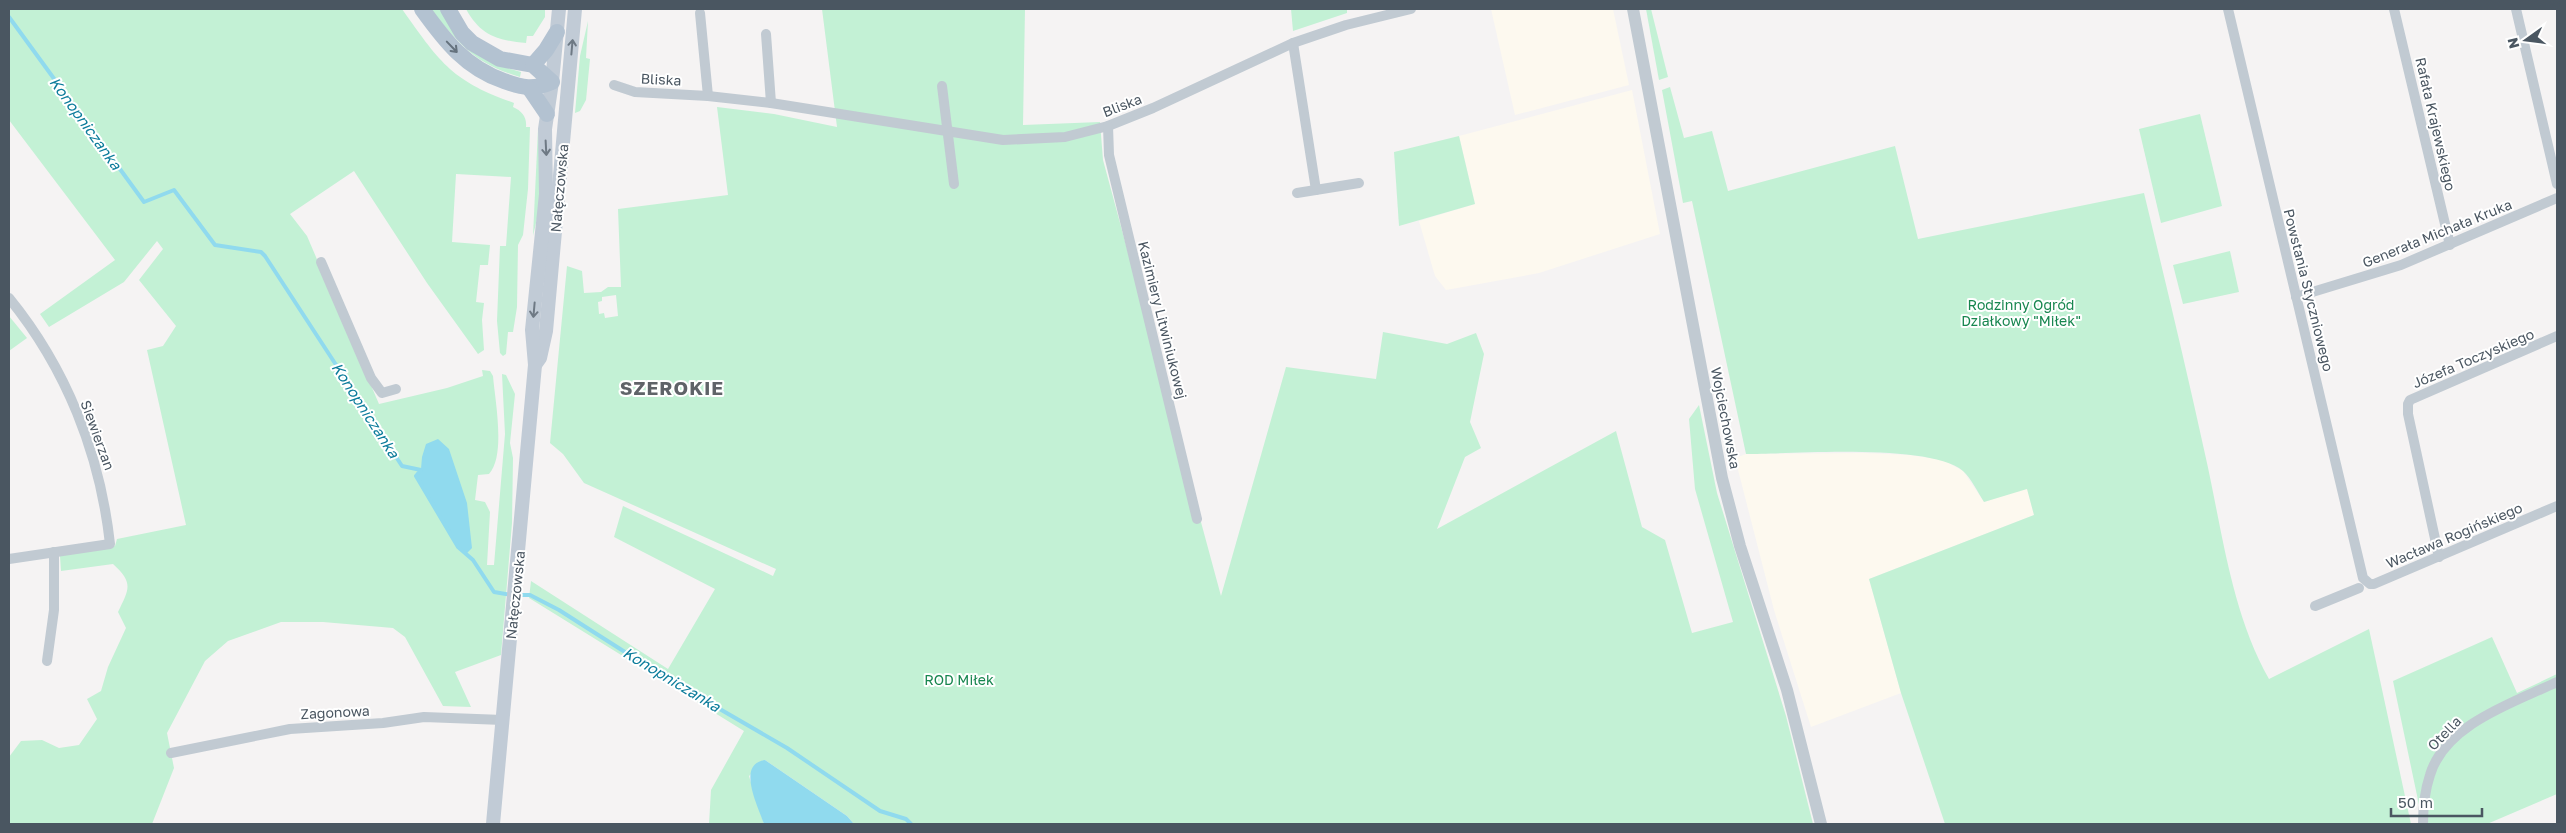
<svg xmlns="http://www.w3.org/2000/svg" width="2566" height="833" font-family="'Golos Text',sans-serif">
<style>
.commercial{fill:#fdf9ef}
.green{fill:#c3f1d5;fill-rule:evenodd}
.water{fill:#90daee}
.lines{fill:none;stroke-linecap:round;stroke-linejoin:round}
.stream{stroke:#90daee;stroke-width:4}
.minor{stroke:#c1cad2;stroke-width:10}
.tertiary{stroke:#c1cad2;stroke-width:12}
.secondary{stroke:#c1cbd6;stroke-width:14}
.primary{stroke:#b3c2d1;stroke-width:16}
.oneway{stroke:#64717d}
.oneway2{stroke:#6e7984}
.labels{text-anchor:middle;dominant-baseline:central;stroke-width:4;stroke-linejoin:round;paint-order:stroke}
.street-label{font-size:14px;fill:#4a5661;stroke:#fff}
.park-label{font-size:14px;fill:#17864f;stroke:#fff}
.water-label{font-size:15px;font-style:italic;fill:#0c7c9b;stroke:#fff}
.district-label{font-size:19px;font-weight:bold;letter-spacing:1px;fill:#5f6368;stroke:#fff}
</style>
<rect width="100%" height="100%" fill="#f5f3f3"/>
<g class="commercial">
<path d="M1491 9H1613L1629 85 1515 115Z"/>
<path d="M1632 90 1660 234 1539 273 1446 290 1435 276 1419 221 1475 204 1459 136Z"/>
<path d="M1864 453 1910 455 1943 460 1963 471 1984 502 2027 488 2034 515 1869 579 1901 693 1811 727 1774 610 1735 458 1746 454Z"/>
</g>
<g class="green">
<path d="M9 9H402C439 61 451 81 514 103L513 107C522 111 527 117 526 127H530L528 189 523 235 518 245 517 307 513 332H508L506 354 503 356 500 353 497 321 500 246H506L511 177 456 174 452 242 490 245 488 265H480L476 302 484 303 482 320 484 350 478 354 427 283 354 171 290 214 307 236 379 404 447 388 483 376 482 370 490 371 493 376C495 400 506 456 489 474L478 475 475 500 485 502 490 512 487 565H494L505 434 502 374 506 375 515 394 510 443 513 458 512 523 501 655 455 672 471 707 443 706 405 637 393 628 323 622H281L228 641 205 661 167 733 174 768 152 824H9V757L21 741 42 740 59 748 79 745 97 719 87 699 101 691 108 667 126 628 118 612C129 589 134 583 113 564L61 571 60 556 115 546 117 539 186 525 147 350 163 346 176 326 139 280 163 249 157 241 124 282 49 327 40 314 115 260 9 120Z"/>
<path d="M430 9H442L507 68 521 72 520 77C473 63 461 45 430 9Z"/>
<path d="M466 9H545V17L533 36H527L526 43C497 40 481 36 466 9Z"/>
<path d="M822 9H1025L1023 125 1100 122 1103 160 1221 596 1286 367 1376 379 1383 332 1447 344 1476 333 1484 354 1470 422 1481 448 1465 457 1437 529 1616 431 1642 527 1665 540 1692 633 1733 622 1695 489 1689 419 1699 405 1717 493 1786 716 1813 824H854L847 816 765 760 749 776 764 824H709L711 790 744 731 529 598 531 581 668 669 715 589 614 537 623 506 773 576 776 569 584 483 563 454 550 443 567 266 582 271 584 293 601 292 608 287H621L618 209 728 195 717 107 774 114 837 127ZM616 295 618 316 605 318 604 313 599 314 598 302 602 301V297Z"/>
<path d="M1291 9H1347V13L1293 31Z"/>
<path d="M1646 9H1651L1668 77 1659 80Z"/>
<path d="M588 21 586 58 590 59 586 100 580 111 575 113 580 56Z"/>
<path d="M1670 87 1684 138 1712 131 1728 191 1895 146 1918 239 2144 193C2165 280 2186 367 2205 454 2222 529 2231 612 2269 679L2369 629 2411 824H1945L1901 693 1869 579 2034 515 2027 489 1984 502C1978 493 1971 478 1963 471 1929 443 1793 454 1746 454L1692 201 1683 203 1662 90Z"/>
<path d="M2200 114 2222 206 2161 223 2139 129Z"/>
<path d="M538 129 542 197 533 236Z"/>
<path d="M1459 136 1475 204 1399 226 1394 152Z"/>
<path d="M2230 251 2239 292 2183 304 2173 265Z"/>
<path d="M9 316 27 338 9 351Z"/>
<path d="M2492 637 2517 693 2557 674V794L2487 824H2423L2393 681Z"/>
</g>
<g class="water">
<path d="M438 439 449 449 467 503 472 548 465 555 458 547 416 476 421 469 422 457 426 444Z"/>
<path d="M765 760 847 816 854 824H764C758 806 736 764 765 760Z"/>
</g>
<g class="lines">
<g class="stream">
<path d="M9 17 144 202 174 190 215 245 261 252 265 256 402 466 421 470 416 476 458 547 473 560 494 592 511 595"/>
<path d="M518 595H530L559 610 661 675 787 748 880 811 906 819 911 824"/>
</g>
<g class="minor">
<path d="M2228 9 2363 578 2370 584H2374L2557 506"/>
<path d="M2394 9 2450 245"/>
<path d="M2516 9 2557 184"/>
<path d="M700 13 708 96"/>
<path d="M766 34 771 103"/>
<path d="M1293 43 1316 190"/>
<path d="M614 85 635 92 708 96 771 103 1003 140 1065 137 1108 126 1153 108 1293 43 1346 25 1411 9"/>
<path d="M942 86 954 184"/>
<path d="M1108 126 1109 155 1197 519"/>
<path d="M1297 193 1359 183"/>
<path d="M321 262 371 378 382 393 396 389"/>
<path d="M2296 297 2401 265 2557 198"/>
<path d="M9 298C66 368 100 453 110 544L9 559"/>
<path d="M2439 557 2408 414V404L2410 400 2557 336"/>
<path d="M2315 606 2359 588"/>
<path d="M47 661 54 610V552"/>
<path d="M171 753 290 729 383 723 424 717 503 720"/>
<path d="M2423 824C2423 808 2425 790 2430 775 2445 724 2515 702 2557 682"/>
</g>
<path class="tertiary" d="M1633 9 1722 478 1740 546 1787 690 1821 824"/>
<g class="secondary">
<path d="M535 365 540 358 546 331 575 9"/>
<path d="M493 824 535 365 532 330 546 194 545 129 552 82 559 9"/>
</g>
<g class="primary">
<path d="M422 9C445 41 466 68 504 81 523 88 533 90 552 82L533 65 500 59 472 43 462 33 448 9"/>
<path d="M533 65 546 50 557 32"/>
<path d="M530 89 547 114"/>
</g>
</g>
<defs><path id="oneway-shaft" d="M-6 0H5M1.5-3L5.5 0L1.5 3" fill="none" stroke-width="1.6" stroke-linecap="round" stroke-linejoin="round" transform="scale(1.25)"/></defs>
<use class="oneway" href="#oneway-shaft" transform="translate(452 47) rotate(46)"/>
<g class="oneway2">
<use href="#oneway-shaft" transform="translate(572 47) rotate(-85)"/>
<use href="#oneway-shaft" transform="translate(546 148) rotate(87)"/>
<use href="#oneway-shaft" transform="translate(534 310) rotate(95)"/>
</g>
<g class="labels">
<g class="street-label">
<text transform="translate(661 79) rotate(3)">Bliska</text>
<text transform="translate(1122 105) rotate(-21)">Bliska</text>
<text transform="translate(2436 124) rotate(77)">Rafała Krajewskiego</text>
<text transform="translate(559 188) rotate(-85)">Nałęczowska</text>
<text transform="translate(2437 233) rotate(-22)">Generała Michała Kruka</text>
<text transform="translate(2309 290) rotate(76)">Powstania Styczniowego</text>
<text transform="translate(1163 320) rotate(76)">Kazimiery Litwiniukowej</text>
<text transform="translate(2473 358) rotate(-23)">Józefa Toczyskiego</text>
<text transform="translate(1726 418) rotate(79)">Wojciechowska</text>
<text transform="translate(98 435) rotate(70)">Siewierzan</text>
<text transform="translate(2454 535) rotate(-23)">Wacława Rogińskiego</text>
<text transform="translate(515 595) rotate(-84)">Nałęczowska</text>
<text transform="translate(335 712) rotate(-3)">Zagonowa</text>
<text transform="translate(2444 733) rotate(-46)">Otella</text>
</g>
<g class="park-label">
<text x="2021" y="304">Rodzinny Ogród<tspan x="2021" dy="16">Działkowy "Miłek"</tspan></text>
<text x="959" y="679">ROD Miłek</text>
</g>
<g class="water-label">
<text transform="translate(86 123) rotate(54)">Konopniczanka</text>
<text transform="translate(366 410) rotate(57)">Konopniczanka</text>
<text transform="translate(672 679) rotate(31)">Konopniczanka</text>
</g>
<g class="district-label">
<text x="672" y="387">SZEROKIE</text>
</g>
</g>
<rect width="2566" height="833" fill="none" stroke="#4a5661" stroke-width="20"/>
<g transform="translate(2526 40) rotate(256)" stroke="#ffffff" stroke-width="4" paint-order="stroke">
<path d="M0-4L9 19L0 12L-9 19Z" fill="#4a5661"/>
<text y="-8" font-size="14" font-weight="bold" text-anchor="middle" fill="#4a5661">N</text>
</g>
<path d="M2391 808v8h91v-8" fill="none" stroke="#4a5661" stroke-width="2.5"/>
<text x="2398" y="808" font-size="15" fill="#4a5661" stroke="#ffffff" stroke-width="4" paint-order="stroke">50 m</text>
</svg>
